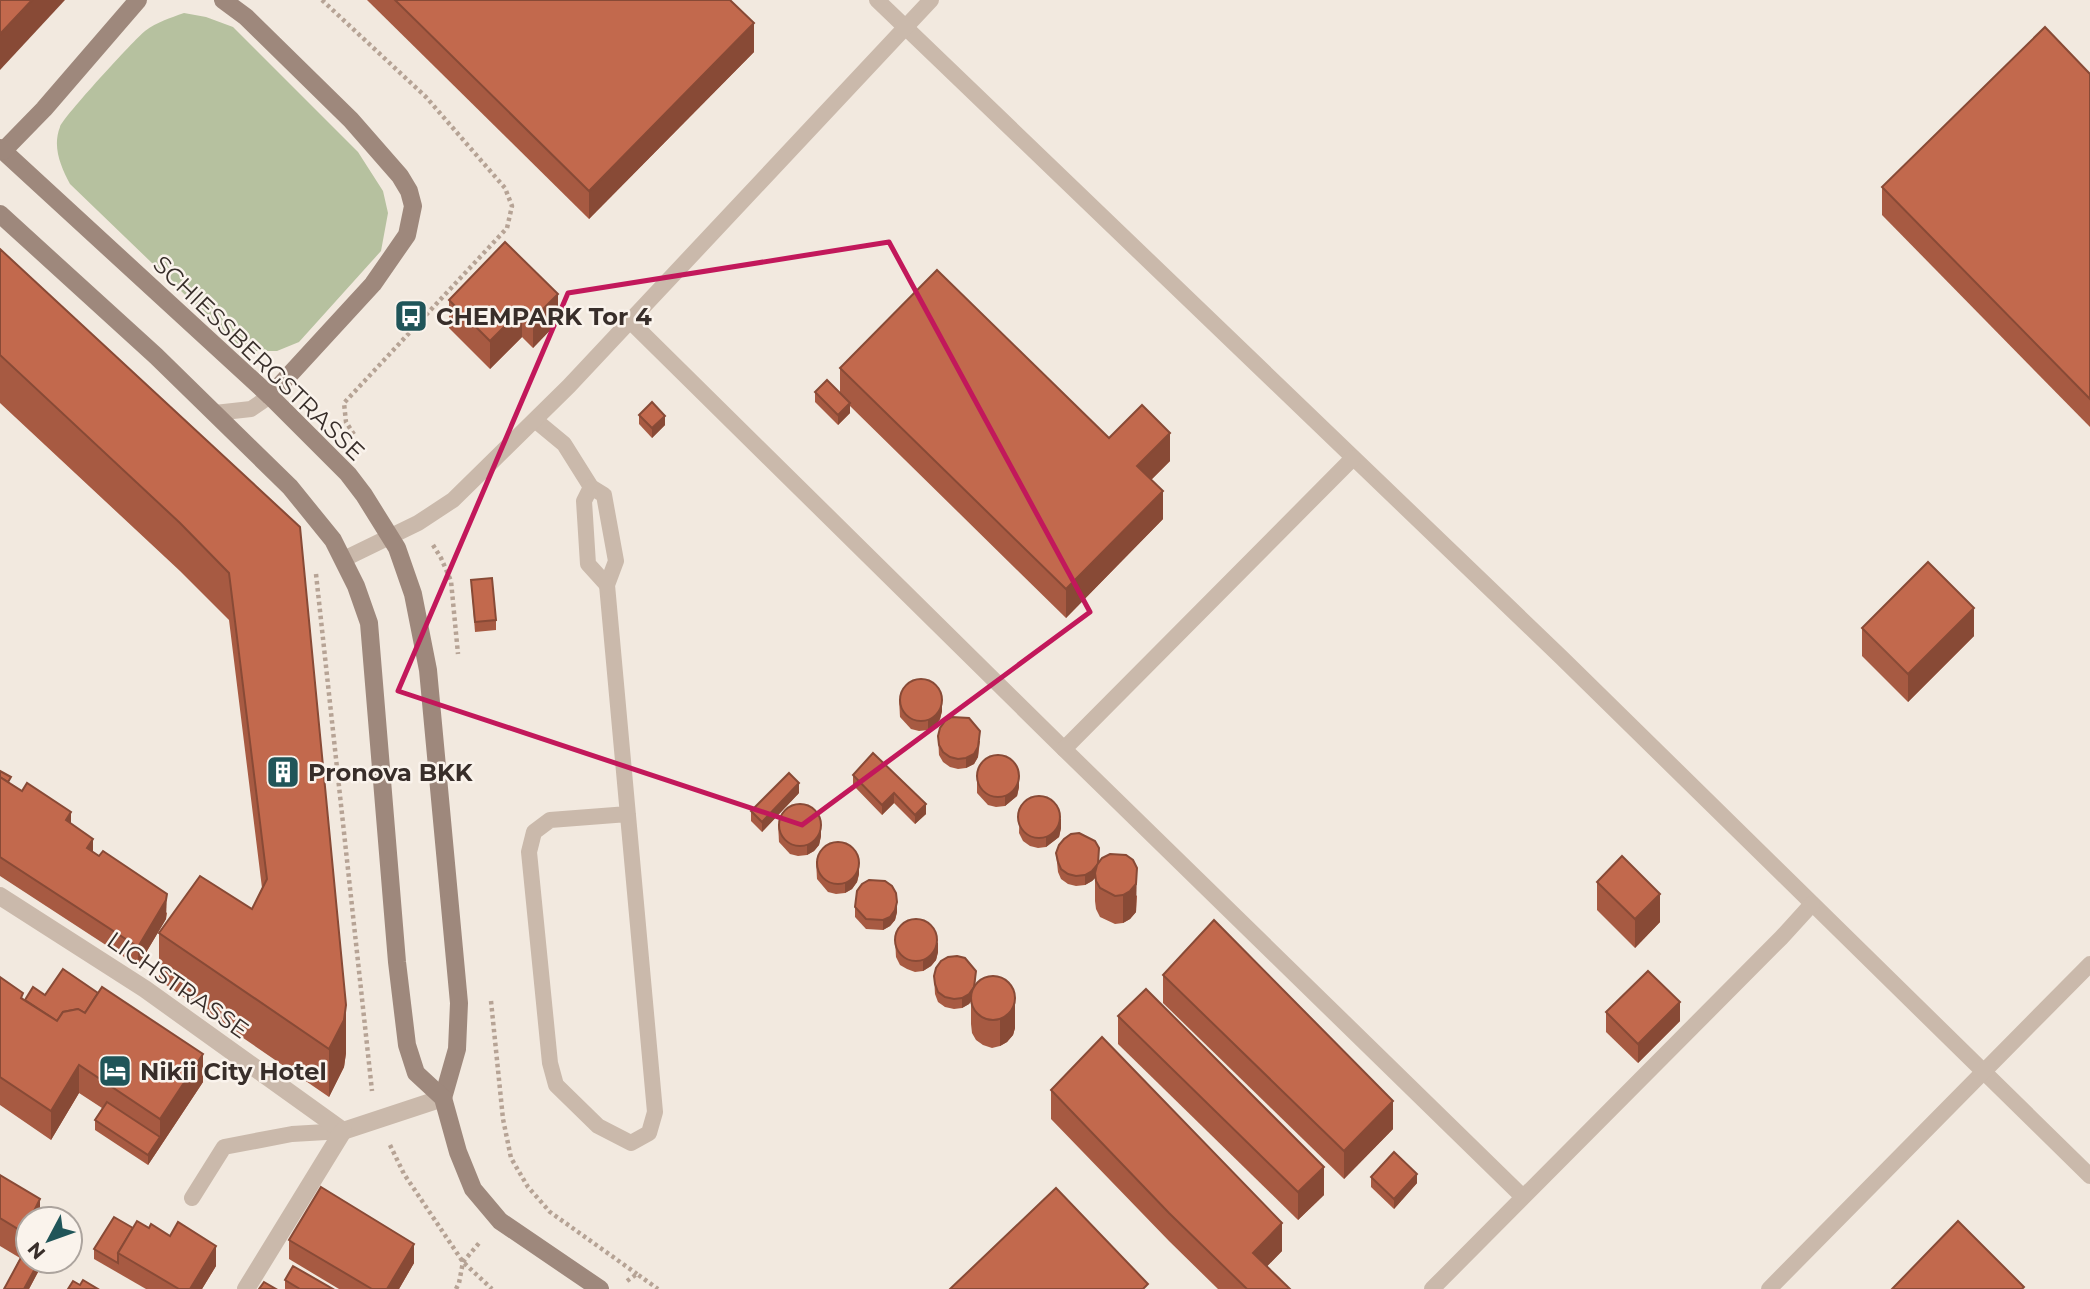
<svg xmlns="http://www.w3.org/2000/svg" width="2090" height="1289" font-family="Montserrat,sans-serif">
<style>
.green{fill:#b6c19f}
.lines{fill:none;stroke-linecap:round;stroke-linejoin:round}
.path{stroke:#b6a395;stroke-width:4.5;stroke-dasharray:3.5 3.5;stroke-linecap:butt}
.lane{stroke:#cab9ab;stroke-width:16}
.street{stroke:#cab9ab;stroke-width:18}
.secondary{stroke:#9e887c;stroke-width:18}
.wall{fill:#a75a42}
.shaded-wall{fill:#884a36}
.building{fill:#c2694d;stroke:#884a36;stroke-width:2}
.marked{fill:none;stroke:#c2185b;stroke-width:5;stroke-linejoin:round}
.labels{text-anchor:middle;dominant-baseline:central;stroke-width:5;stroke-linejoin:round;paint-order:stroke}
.poi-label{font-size:24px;font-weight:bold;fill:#382e2a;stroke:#faf3ec;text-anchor:start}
.street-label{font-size:24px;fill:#382e2a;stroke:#faf3ec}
</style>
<rect width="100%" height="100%" fill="#f2e9df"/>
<path class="green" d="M184 13 206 17 233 27 358 152 383 191 388 213 381 251 299 342 277 351H256L236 344 70 184C61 167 52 147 60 127 63 117 135 39 145 31 157 22 170 18 184 13Z"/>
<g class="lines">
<g class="path">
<path d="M322 0 426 97 505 188 512 206 507 228 344 403 346 422 355 436"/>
<path d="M433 545 441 558 451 581 458 654"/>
<path d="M316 574 372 1091"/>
<path d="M491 1001 503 1119 511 1158 528 1187 550 1212 637 1274"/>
<path d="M390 1145 404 1174 463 1262 492 1289"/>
<path d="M627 1281 637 1274 658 1289"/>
<path d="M456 1289 459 1283 463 1262 480 1242"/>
</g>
<g class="lane">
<path d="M877 0 1562 658 2090 1176"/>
<path d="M630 321 1064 749"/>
<path d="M215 413 251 409 270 396"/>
<path d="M535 420 564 444 591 487 604 495 616 561 607 585 655 1112 649 1133 631 1143 598 1126 556 1085 550 1063 529 852 534 832 550 820 628 814"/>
<path d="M1353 458 1064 749 1523 1197"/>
<path d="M591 487 584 501 588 564 607 585"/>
<path d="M344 559 418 523 453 500 569 386 931 0"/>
<path d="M192 1198 224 1147 292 1134 343 1131"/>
<path d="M1432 1289 1781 938 1812 904"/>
<path d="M1769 1289 2090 964"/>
</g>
<g class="street">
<path d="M0 896 145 989 343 1131"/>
<path d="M343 1131 443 1098"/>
<path d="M246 1289 343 1131"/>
</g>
<g class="secondary">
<path d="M223 0 246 17 351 120 400 176 409 191 413 206 407 235 373 284 270 396"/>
<path d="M0 148 270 396 348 474 364 495 397 548 413 594 428 670 459 1003 457 1049 443 1098"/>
<path d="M3 151 44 109 138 0"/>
<path d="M0 214 156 356 290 487 333 540 356 586 369 623 397 962 407 1045 416 1073 443 1098 458 1152 473 1189 500 1221 600 1289"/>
</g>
</g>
<g class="wall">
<path d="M367 0H730L754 52 589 219Z"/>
<path d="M2090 74V427L1882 215V187Z"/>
<path d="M505 242 558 322 533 348 522 337 490 369 449 328V300Z"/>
<path d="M0 249 300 527 346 1053 344 1067 329 1097 159 980V933L252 909 262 888 229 620 180 571 0 403Z"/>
<path d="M840 368 1109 438 1170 461 1151 480 1163 519 1066 618 850 406V413L838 425 815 402V392L840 393Z"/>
<path d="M639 415 665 425 652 438 639 424Z"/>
<path d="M471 580 496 620V630L475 632Z"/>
<path d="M1862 628 1974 636 1908 702 1862 656Z"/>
<path d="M899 699 942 711 940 719 935 726 928 730 919 731 911 729 900 717Z"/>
<path d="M938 736 980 741 978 757 974 764 966 768 958 769 950 767 943 762 939 755Z"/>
<path d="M873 753 926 814 915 824 894 803 882 815 853 785V775Z"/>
<path d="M0 772 11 784 71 823 93 852 167 913 166 919 138 966 0 876Z"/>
<path d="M977 775 1019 787 1017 796 1005 806 996 807 988 805 977 793Z"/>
<path d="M799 793 762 832 751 821V811Z"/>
<path d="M1020 807 1061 828 1059 837 1046 847 1038 848 1030 846 1023 841 1019 833Z"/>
<path d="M778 824 821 836 819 845 814 851 807 855 798 856 790 854 779 842Z"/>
<path d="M1056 853 1098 864 1137 896 1136 912 1130 919 1123 923 1115 924 1100 917 1096 909 1095 901V878L1092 881 1085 885 1076 886 1068 884 1061 879 1058 872Z"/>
<path d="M816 861 859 874 857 882 852 889 845 893 836 894 828 892 817 879Z"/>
<path d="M1597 882 1660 922 1635 948 1597 910Z"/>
<path d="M855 907 897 912 895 920 890 926 883 930 866 929 855 917Z"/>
<path d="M895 939 938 952 936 960 931 966 923 971 915 972 907 969 900 965 896 957Z"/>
<path d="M1163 975 1393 1129 1344 1179 1163 1003Z"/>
<path d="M934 976 975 986 1015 1028 1013 1035 1007 1042 1000 1046 992 1048 983 1045 976 1040 972 1033 971 1024V1001L969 1004 962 1008 954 1009 945 1007 938 1002 935 994Z"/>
<path d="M0 977 25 1000 45 995 203 1082 148 1165 95 1130V1120L102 1108 79 1093 51 1140 0 1105Z"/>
<path d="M1606 1012 1680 1021 1638 1063 1606 1032Z"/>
<path d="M1118 1016 1324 1195 1298 1220 1118 1044Z"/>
<path d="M1051 1090 1282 1251 1267 1266 1290 1289H1218L1169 1241 1051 1119Z"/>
<path d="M0 1175 40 1219H28V1251L26 1255 38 1272 29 1289H4L20 1258 0 1246Z"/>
<path d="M1371 1177 1417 1183 1394 1209 1371 1187Z"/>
<path d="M133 1228 216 1266 202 1289H146L94 1259V1249Z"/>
<path d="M289 1240 414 1263 399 1289H339L289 1259Z"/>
<path d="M285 1280 333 1289H285Z"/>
</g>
<g class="shaded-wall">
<path d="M32 0H65L0 70V34Z"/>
<path d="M754 23V52L589 219V191Z"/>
<path d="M558 294V322L533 348V319Z"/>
<path d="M522 309V337L490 369V341Z"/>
<path d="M850 403V413L838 425V415Z"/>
<path d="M665 416V425L652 438V428Z"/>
<path d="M1170 433V461L1137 494V466Z"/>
<path d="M1163 491V519L1066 618V589Z"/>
<path d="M1974 608V636L1908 702V674Z"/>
<path d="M942 702V711L940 719 935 726 928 730V720Z"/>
<path d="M980 731 978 757 974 764 966 768V758Z"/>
<path d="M1019 777V787L1017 796 1005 806V796Z"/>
<path d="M799 783V793L762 832V822Z"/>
<path d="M894 793V803L882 815V805Z"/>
<path d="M926 804V814L915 824V815Z"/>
<path d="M71 812V832L66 820Z"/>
<path d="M1061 818V828L1059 837 1046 847V837Z"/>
<path d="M821 827V836L819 845 814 851 807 855V845Z"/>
<path d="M93 839V858L87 848Z"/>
<path d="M859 864V874L857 882 852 889 845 893V883Z"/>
<path d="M1098 864V874L1095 873V878L1092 881 1085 885V875Z"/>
<path d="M1137 868 1136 912 1130 919 1123 923V895Z"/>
<path d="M167 894 166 919 138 966V947Z"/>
<path d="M1660 894V922L1635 948V919Z"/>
<path d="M897 902V912L895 920 890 926 883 930V920Z"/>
<path d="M938 942V952L936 960 931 966 923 971V961Z"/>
<path d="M976 971 974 997 971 996V1001L969 1004 962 1008V998Z"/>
<path d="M1015 999V1028L1013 1035 1007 1042 1000 1046V1018Z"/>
<path d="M1680 1002V1021L1638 1063V1044Z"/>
<path d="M346 1005V1053L344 1067 329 1097V1049Z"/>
<path d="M203 1054V1082L160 1147V1119Z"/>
<path d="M79 1065V1093L51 1140V1111Z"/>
<path d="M1393 1101V1129L1344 1179V1151Z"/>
<path d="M160 1137V1147L148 1165V1155Z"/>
<path d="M1324 1167V1195L1298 1220V1192Z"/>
<path d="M1417 1174V1183L1394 1209V1199Z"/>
<path d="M40 1199V1219H30Z"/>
<path d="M28 1223V1251L23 1260V1232Z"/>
<path d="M1282 1223V1251L1253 1281V1253Z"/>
<path d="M414 1244V1263L399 1289H387Z"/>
<path d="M216 1246V1266L202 1289H190Z"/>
<path d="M38 1263V1272L29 1289H24Z"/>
</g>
<g class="building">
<path d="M0 0H32L0 34Z"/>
<path d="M395 0H730L754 23 589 191Z"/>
<path d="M2045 27 2090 74V399L1882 187Z"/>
<path d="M505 242 558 294 533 319 522 309 490 341 449 300Z"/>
<path d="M0 249 300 527 346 1005 344 1020 329 1049 159 933 200 876 252 909 267 879 229 573 180 523 0 355Z"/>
<path d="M937 270 1109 438 1142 405 1170 433 1137 466 1163 491 1066 589 840 368Z"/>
<path d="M827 380 850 403 838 415 815 392Z"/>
<path d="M652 402 665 416 652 428 639 415Z"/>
<path d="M1928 562 1974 608 1908 674 1862 628Z"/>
<path d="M492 578 496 620 475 622 471 580Z"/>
<circle cx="921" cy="700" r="21"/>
<path d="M952 717 969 718 980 731 978 747 974 754 966 758 958 759 950 757 943 752 939 745 938 736 940 728 945 721Z"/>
<path d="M873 753 926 804 915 815 894 793 882 805 853 775Z"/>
<circle cx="998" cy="776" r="21"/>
<path d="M0 771 11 777 8 782 0 777Z"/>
<path d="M789 773 799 783 762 822 751 811Z"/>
<path d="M0 777 22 791 27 783 71 812 66 820 93 839 87 848 99 856 103 851 167 894 166 900 138 947 0 857Z"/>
<circle cx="1039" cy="817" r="21"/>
<circle cx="800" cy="825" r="21"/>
<path d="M1079 833 1095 841 1099 848 1098 864 1092 871 1085 875 1076 876 1068 874 1061 869 1058 862 1056 853 1059 845 1064 839 1071 834Z"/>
<circle cx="838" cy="863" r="21"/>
<path d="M1110 854 1126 855 1133 860 1137 868 1136 884 1130 891 1123 895 1115 896 1100 888 1096 881 1095 873 1097 865 1102 858Z"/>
<path d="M1622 856 1660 894 1635 919 1597 882Z"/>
<path d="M869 880 885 881 892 886 896 893 897 902 895 910 890 917 883 920 866 919 855 907 857 891 862 884Z"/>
<circle cx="916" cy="940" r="21"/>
<path d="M1214 920 1393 1101 1344 1151 1163 975Z"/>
<path d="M957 956 965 958 976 971 974 987 969 994 962 998 954 999 945 997 938 992 935 984 934 976 936 968 941 961 948 957Z"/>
<path d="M63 969 98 993 85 1013 78 1009 63 1012 57 1021 25 1000 33 987 45 995Z"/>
<path d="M1648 971 1680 1002 1638 1044 1606 1012Z"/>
<circle cx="993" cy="998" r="22"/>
<path d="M0 977 23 993 21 998 57 1021 63 1012 78 1009 85 1013 102 987 203 1054 160 1119 79 1065 51 1111 0 1077Z"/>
<path d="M1146 989 1324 1167 1298 1192 1118 1016Z"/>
<path d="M1102 1037 1282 1223 1253 1253 1290 1289H1247L1169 1213 1051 1090Z"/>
<path d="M107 1102 160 1137 148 1155 95 1120Z"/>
<path d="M1394 1152 1417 1174 1394 1199 1371 1177Z"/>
<path d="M0 1175 40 1199 30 1219H28V1223L23 1232 0 1218Z"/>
<path d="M321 1187 414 1244 387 1289H372L289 1240Z"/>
<path d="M1056 1188 1148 1284 1143 1289H950Z"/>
<path d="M114 1217 133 1228 118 1253V1263L94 1249Z"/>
<path d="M137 1221 149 1228 151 1224 170 1236 178 1222 216 1246 190 1289H179L118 1253Z"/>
<path d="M1958 1221 2024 1287 2022 1289H1892Z"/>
<path d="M23 1254 28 1257V1261H35L38 1263 24 1289H4Z"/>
<path d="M293 1266 333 1289H300L285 1280Z"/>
<path d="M83 1280 98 1289H68L73 1281 80 1285Z"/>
<path d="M264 1282 276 1289H259Z"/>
</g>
<path class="marked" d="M889 242 1090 612 802 825 398 691 568 293Z"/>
<defs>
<symbol id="bus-square" viewBox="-11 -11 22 22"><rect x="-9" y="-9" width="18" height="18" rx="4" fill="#205559" stroke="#faf3ec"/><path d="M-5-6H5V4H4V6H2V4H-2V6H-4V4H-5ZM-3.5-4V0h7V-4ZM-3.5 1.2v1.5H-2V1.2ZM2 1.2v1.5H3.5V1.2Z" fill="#fff"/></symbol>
<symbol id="building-square" viewBox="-11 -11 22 22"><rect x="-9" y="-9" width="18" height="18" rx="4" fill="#205559" stroke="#faf3ec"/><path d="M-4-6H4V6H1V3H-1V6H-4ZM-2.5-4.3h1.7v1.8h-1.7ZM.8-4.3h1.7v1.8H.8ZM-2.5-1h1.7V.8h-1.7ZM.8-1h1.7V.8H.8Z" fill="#fff"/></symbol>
<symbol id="hotel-square" viewBox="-11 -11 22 22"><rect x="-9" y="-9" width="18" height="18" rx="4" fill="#205559" stroke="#faf3ec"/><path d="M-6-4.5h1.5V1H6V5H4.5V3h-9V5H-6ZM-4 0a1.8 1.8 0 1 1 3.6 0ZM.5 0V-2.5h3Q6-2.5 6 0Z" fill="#fff"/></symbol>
</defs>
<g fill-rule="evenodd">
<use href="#bus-square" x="392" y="297" width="38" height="38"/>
<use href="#building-square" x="264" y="753" width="38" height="38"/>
<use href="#hotel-square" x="96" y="1052" width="38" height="38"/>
</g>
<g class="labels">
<g class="poi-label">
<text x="436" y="316">CHEMPARK Tor 4</text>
<text x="308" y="772">Pronova BKK</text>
<text x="140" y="1071">Nikii City Hotel</text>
</g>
<g class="street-label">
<text transform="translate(259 358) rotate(44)">SCHIESSBERGSTRASSE</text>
<text transform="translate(178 985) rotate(35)">LICHSTRASSE</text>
</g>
</g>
<g transform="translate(49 1240) rotate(229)"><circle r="33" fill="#faf3ec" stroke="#aca49e" stroke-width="2"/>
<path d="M0-5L12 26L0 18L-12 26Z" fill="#205559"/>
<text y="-10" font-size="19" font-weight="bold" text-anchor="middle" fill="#382e2a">N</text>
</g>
</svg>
